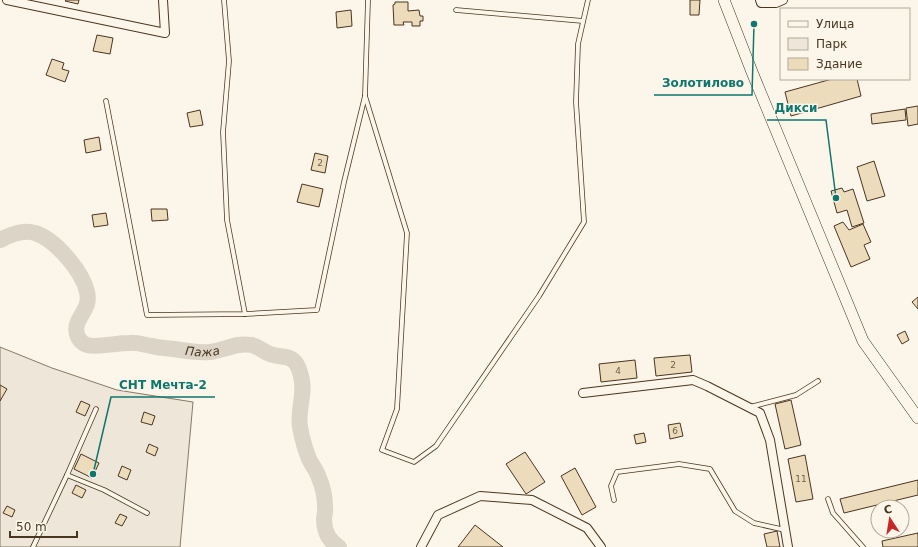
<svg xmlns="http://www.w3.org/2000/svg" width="918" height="547" font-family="'DejaVu Sans',sans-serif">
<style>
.green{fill:#ede6d9;stroke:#887966}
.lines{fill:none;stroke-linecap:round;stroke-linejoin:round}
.river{stroke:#dcd4c6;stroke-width:16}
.building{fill:#ecdcbc;stroke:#4a3520}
.service-casing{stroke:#4a3520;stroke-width:5.5}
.minor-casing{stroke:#4a3520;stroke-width:10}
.secondary-casing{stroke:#4a3520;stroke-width:12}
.service{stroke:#fbf6e9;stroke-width:4}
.minor{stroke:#fbf6e9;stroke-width:8}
.secondary{stroke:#fbf6e9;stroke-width:11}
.labels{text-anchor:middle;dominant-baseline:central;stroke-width:3;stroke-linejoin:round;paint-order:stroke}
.number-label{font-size:9px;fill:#725f47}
.water-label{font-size:12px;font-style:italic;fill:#4a3520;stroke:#fbf6e9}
.leader{fill:none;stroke:#0f766e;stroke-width:1.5}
.callout-dot{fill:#0f766e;stroke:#fbf6e9;stroke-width:1.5}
.callout-label{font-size:12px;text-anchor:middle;font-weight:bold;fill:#0f766e;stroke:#fbf6e9;stroke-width:3;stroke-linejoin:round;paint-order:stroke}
</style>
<rect width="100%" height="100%" fill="#fbf6e9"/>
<path class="green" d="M0 347 52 368 117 390 193 402 180 547H0Z"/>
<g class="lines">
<path class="river" id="s1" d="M0 240C10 235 23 229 35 233 55 239 83 272 87 292 88 296 88 300 87 304 83 316 72 324 78 337 80 341 83 344 87 345 96 348 117 343 129 343 137 342 144 345 152 346 159 348 167 348 174 349 186 351 198 353 210 352 224 351 236 342 251 345 258 346 264 352 270 354 280 358 291 354 297 365 299 368 300 373 301 376 306 394 297 410 300 427 302 438 305 449 309 459 312 465 317 471 319 478 323 487 325 498 325 507 326 511 324 515 324 519 324 532 329 541 339 547"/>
</g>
<g class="building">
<path d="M66 0H79L78 4 65 1Z"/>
<path d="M690 0H700L699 15H690Z"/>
<path d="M395 2H408V11L419 10 420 16H423V21H420V26H412V22H403L404 25H394L393 5 395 4Z"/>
<path d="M351 10 352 26 337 28 336 12Z"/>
<path d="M97 35 113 38 110 54 93 51Z"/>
<path d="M52 59 64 63 62 69 69 71 65 82 46 75Z"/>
<path d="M832 79H857L861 96 791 116 785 92Z"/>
<path d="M918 106V124L908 126 906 108Z"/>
<path d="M905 109 906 120 872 124 871 114Z"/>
<path d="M200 110 203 125 190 127 187 113Z"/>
<path d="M99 137 101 150 86 153 84 140Z"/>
<path d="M315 153 328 156 325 173 311 170Z"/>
<path d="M874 161 885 196 867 201 857 167Z"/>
<path d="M302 184 323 189 319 207 297 202Z"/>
<path d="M842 188 844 192 853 189 864 223 852 227 847 210 837 213 831 191Z"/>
<path d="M151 209H167L168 220 152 221Z"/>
<path d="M106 213 108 225 94 227 92 215Z"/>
<path d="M843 222 849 230 863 224 871 242 864 245 870 259 851 267 834 226Z"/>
<path d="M918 297V309L912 302Z"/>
<path d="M905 331 909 340 902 344 897 335Z"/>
<path d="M690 355 692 372 656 376 654 358Z"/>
<path d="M635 360 637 378 601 382 599 364Z"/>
<path d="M0 385 7 389 0 401Z"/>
<path d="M791 400 801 445 785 449 775 404Z"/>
<path d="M81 401 90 405 85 416 76 412Z"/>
<path d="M144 412 155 416 152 425 141 422Z"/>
<path d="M680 423 683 436 670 439 668 425Z"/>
<path d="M644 433 646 442 636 444 634 435Z"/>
<path d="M149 444 158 448 155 456 146 452Z"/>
<path d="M525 452 545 482 526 494 506 464Z"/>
<path d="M81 454 99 463 92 478 74 469Z"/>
<path d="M805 455 813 499 796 502 788 459Z"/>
<path d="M122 466 131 470 127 480 118 476Z"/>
<path d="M575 468 596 507 582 515 561 476Z"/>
<path d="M918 480V495L844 513 840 499Z"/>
<path d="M76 485 86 490 82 498 72 493Z"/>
<path d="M7 506 15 510 12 517 3 513Z"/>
<path d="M120 514 127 517 122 526 115 523Z"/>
<path d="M475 525 503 547H458Z"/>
<path d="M777 531 780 547H767L764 534Z"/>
<path d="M918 533V547H883L882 541Z"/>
</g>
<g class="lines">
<defs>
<g id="service">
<path d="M456 10 583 21"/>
<path d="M365 96 407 233 397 409 382 450 414 462 436 446 539 296 584 222 576 102 578 44 588 0"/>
<path d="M106 101 147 315 245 314 227 220 223 132 229 61 224 0"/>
<path d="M245 314 317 310 344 182 365 96 368 0"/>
<path d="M750 407 796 395 818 381"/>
<path d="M67 475 96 409"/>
<path d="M828 499 833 513 863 547"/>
<path d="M614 500 611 486 617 472 679 464 710 469 735 511 754 523 785 530"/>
<path d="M33 547 67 475 104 490 147 513"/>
</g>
<g id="minor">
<path d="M7 0 165 33 163 0"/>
<path d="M760 0 761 3H776L783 0"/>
<path d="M583 393 693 380 707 386 760 413 770 440 788 547"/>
<path d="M421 547 438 515 480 496 532 500 587 528 601 547"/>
</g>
<path id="secondary" d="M724 0 752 72 863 341 918 418"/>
</defs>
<use href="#service" class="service-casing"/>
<use href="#minor" class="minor-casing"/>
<use href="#secondary" class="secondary-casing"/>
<use href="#service" class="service"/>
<use href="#minor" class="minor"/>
<use href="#secondary" class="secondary"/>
</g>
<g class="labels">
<g class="number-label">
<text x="320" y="163">2</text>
<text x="673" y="365">2</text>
<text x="618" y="371">4</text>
<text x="675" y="431">6</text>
<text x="801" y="479">11</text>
</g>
<g class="water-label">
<text stroke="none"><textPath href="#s1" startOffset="294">Пажа</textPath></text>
</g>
</g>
<path class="leader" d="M754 24L752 95H654M836 198L826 120H767M93 474L111 397H215"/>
<g class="callout-dot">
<circle cx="754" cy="24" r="4"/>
<circle cx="836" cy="198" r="4"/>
<circle cx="93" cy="474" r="4"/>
</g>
<g class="callout-label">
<text x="703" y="87">Золотилово</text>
<text x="796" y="112">Дикси</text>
<text x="163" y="389">СНТ Мечта-2</text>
</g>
<rect x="780" y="8" width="130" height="72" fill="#fbf6e9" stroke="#b4a999"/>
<rect x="788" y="21" width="20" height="6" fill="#fbf6e9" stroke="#b4a999"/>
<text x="816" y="28" font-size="12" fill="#4a3520">Улица</text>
<rect x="788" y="38" width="20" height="12" fill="#ede6d9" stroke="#b4a999"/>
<text x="816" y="48" font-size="12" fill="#4a3520">Парк</text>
<rect x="788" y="58" width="20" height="12" fill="#ecdcbc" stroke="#b4a999"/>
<text x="816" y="68" font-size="12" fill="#4a3520">Здание</text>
<g transform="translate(890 519) rotate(348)"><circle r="19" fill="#fbf6e9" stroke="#b4a999"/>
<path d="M0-3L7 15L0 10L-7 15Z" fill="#c62828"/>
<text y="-6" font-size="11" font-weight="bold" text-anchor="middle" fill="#4a3520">С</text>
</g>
<path d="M10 531v6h67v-6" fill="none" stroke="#4a3520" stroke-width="2"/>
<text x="16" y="531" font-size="12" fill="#4a3520" stroke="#fbf6e9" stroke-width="3" paint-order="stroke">50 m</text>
</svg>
